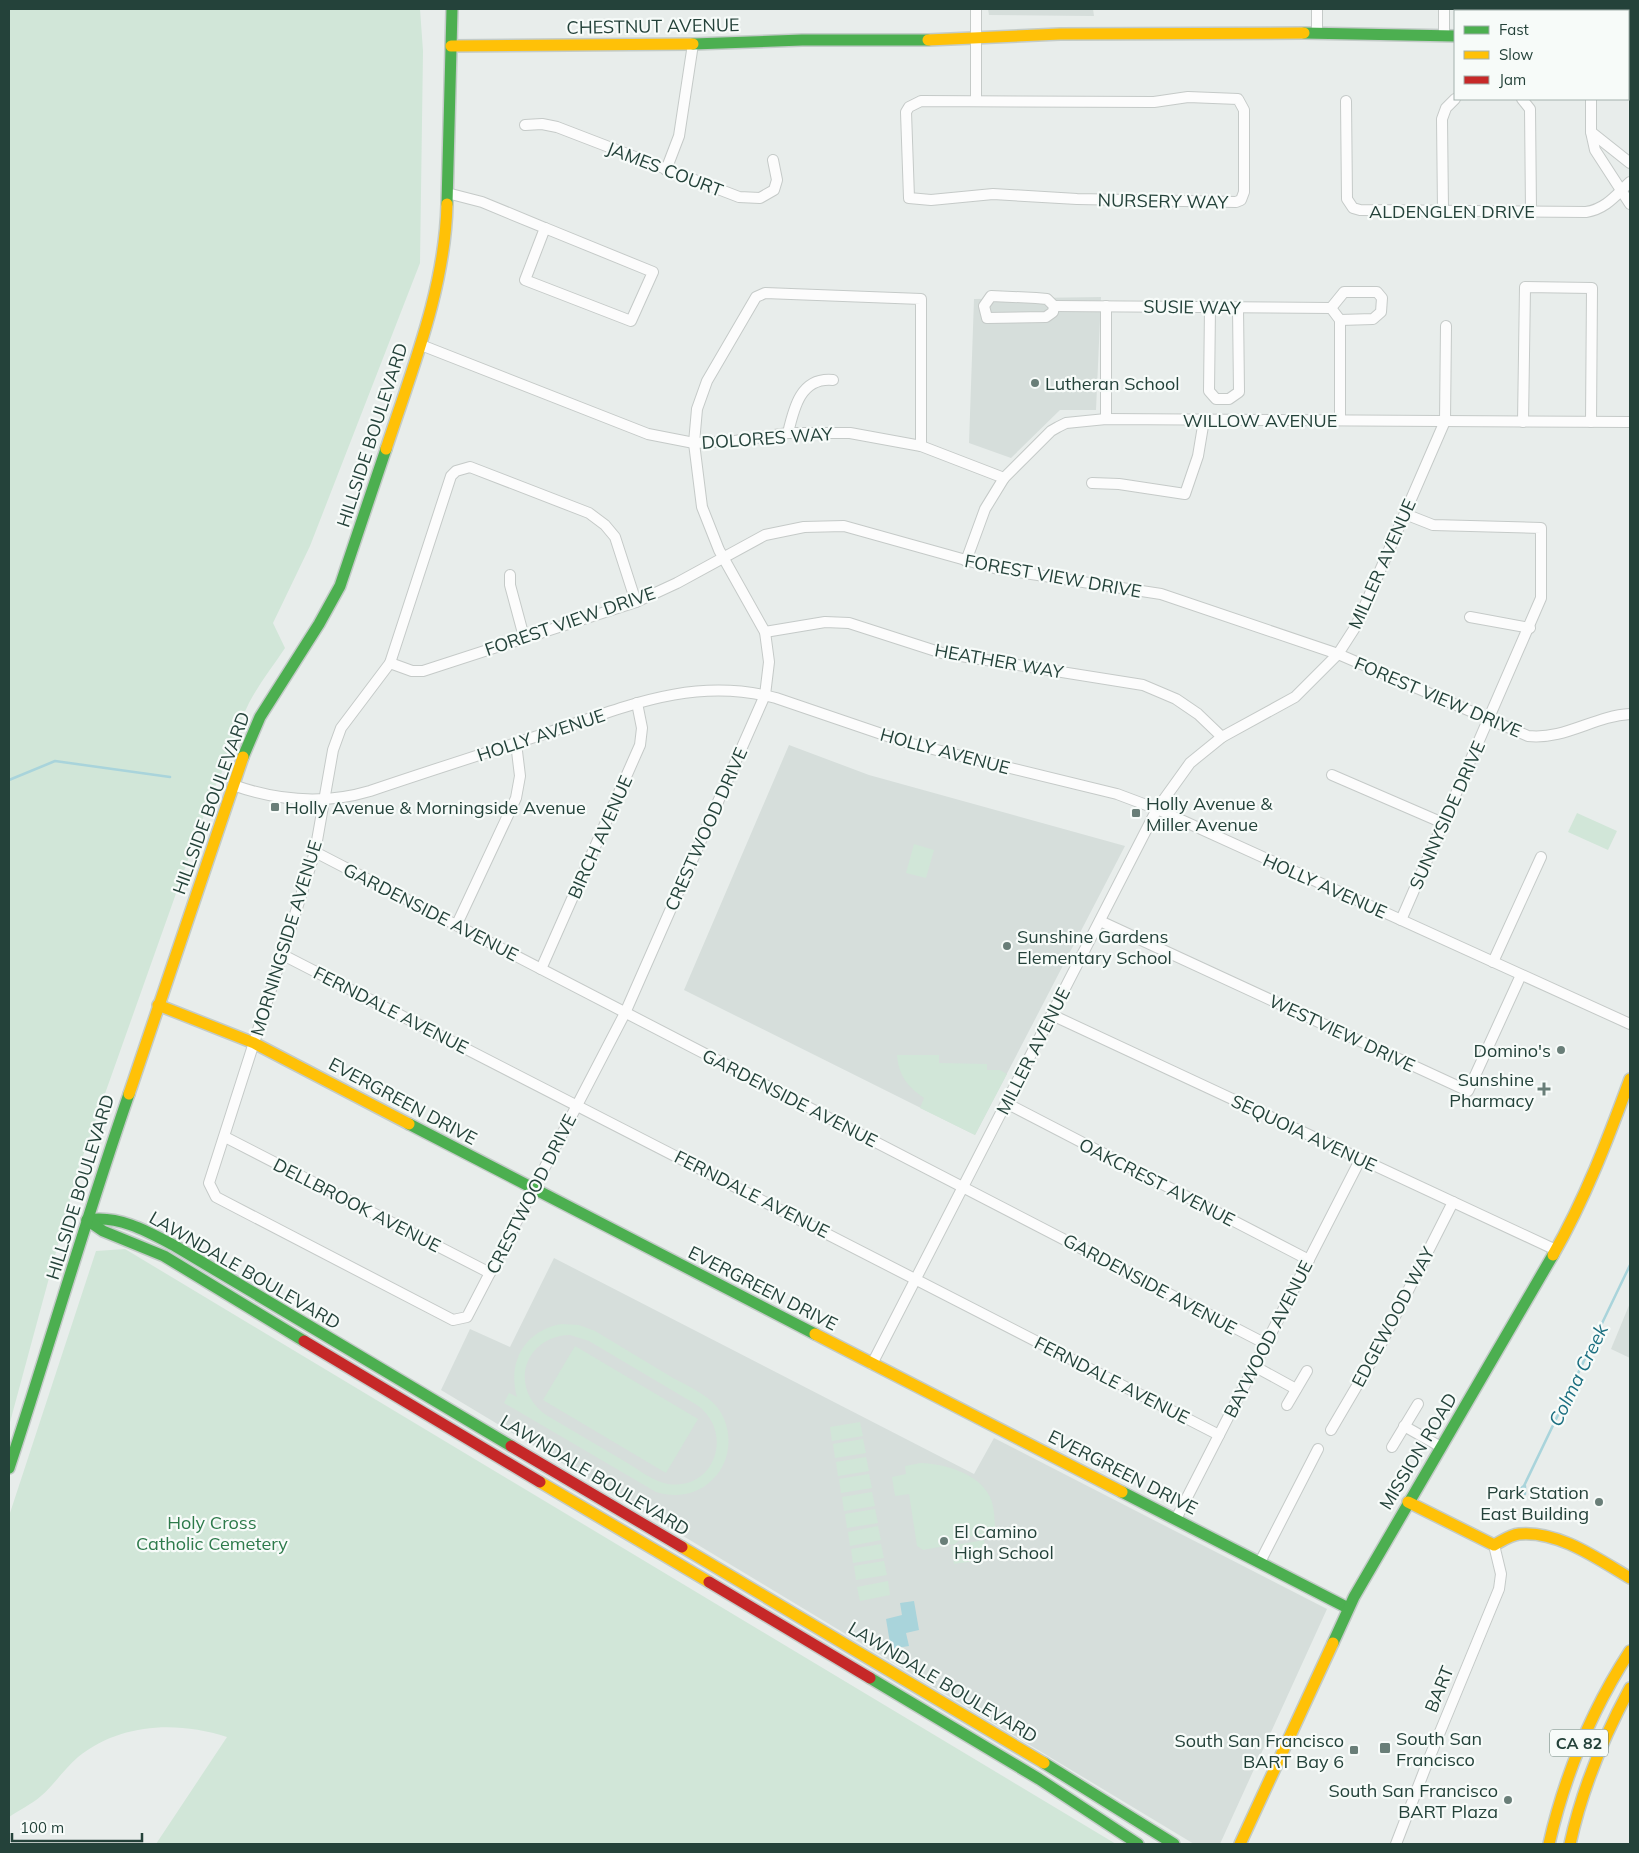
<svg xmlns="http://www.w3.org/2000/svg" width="1639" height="1853" font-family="Mulish,sans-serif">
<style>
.built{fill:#d6dedb}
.green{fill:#d1e6d8;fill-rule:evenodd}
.water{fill:#a9d4db}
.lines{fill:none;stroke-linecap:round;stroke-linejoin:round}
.stream{stroke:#a9d4db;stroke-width:2.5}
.street-casing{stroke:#c5cac8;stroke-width:12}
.fast-casing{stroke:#c3cbc8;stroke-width:14}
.slow-casing{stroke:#c3cbc8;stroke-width:14}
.jam-casing{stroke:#c3cbc8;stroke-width:14}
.street{stroke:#fcfcfc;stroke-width:10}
.fast{stroke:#4caf50;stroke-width:11}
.slow{stroke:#ffc107;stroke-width:11}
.jam{stroke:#c62828;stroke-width:11}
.poi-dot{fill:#697e78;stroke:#f7fbf9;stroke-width:2}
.labels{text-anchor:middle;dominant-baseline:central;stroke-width:4.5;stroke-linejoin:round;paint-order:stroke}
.shield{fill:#f7fbf9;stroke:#637a73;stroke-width:1}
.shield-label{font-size:16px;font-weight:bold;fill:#24423a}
.street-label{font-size:18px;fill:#24423a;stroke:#f7fbf9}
.poi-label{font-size:18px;fill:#24423a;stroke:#f7fbf9;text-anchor:start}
.park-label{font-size:18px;fill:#2d7a4b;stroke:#f7fbf9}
.water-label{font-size:19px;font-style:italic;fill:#1c6f80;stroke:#f7fbf9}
</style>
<rect width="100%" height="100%" fill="#e8edeb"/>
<g class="built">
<path d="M988 9H1093L1094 16 989 15Z"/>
<path d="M1101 297 1096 410H1060L1011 458 969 443 974 299Z"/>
<path d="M789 745 869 775 1125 846 975 1135 684 990Z"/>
<path d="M554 1258 974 1474 994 1438 1327 1609 1220 1844H1194L441 1390 470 1329 510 1347Z"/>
<path d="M1630 1303V1358L1611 1349Z"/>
</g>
<g class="green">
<path d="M9 9H420L423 51 420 263 310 546 273 623 285 648C273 666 259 684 249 703 235 731 228 765 212 792L79 1167 9 1426Z"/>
<path d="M1577 813 1617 831 1608 850 1568 832Z"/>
<path d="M914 844 934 850 926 878 906 873Z"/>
<path d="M897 1055H939V1063L987 1064V1070H1000L1007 1074 975 1135 920 1108 924 1098C907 1086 899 1076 897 1055Z"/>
<path d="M125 1249 1116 1844H156L227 1737C177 1721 121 1723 78 1757 64 1769 54 1785 41 1796 32 1804 19 1810 9 1817V1516L96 1251Z"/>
<path d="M562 1324 579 1325 595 1331C621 1347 647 1362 673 1378 688 1386 706 1394 717 1407 734 1429 732 1461 712 1480 697 1495 676 1498 656 1492L504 1403 509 1393 517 1397C507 1362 525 1330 562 1324ZM570 1335 589 1341 697 1405C734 1431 716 1491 668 1484 652 1481 638 1469 624 1461 598 1446 572 1430 546 1415 508 1388 524 1336 570 1335Z"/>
<path d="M575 1346 698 1419 666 1473 543 1400Z"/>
<path d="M860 1422 863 1436 832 1441 830 1427Z"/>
<path d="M863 1439 866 1453 835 1458 833 1444Z"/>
<path d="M866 1457 869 1471 838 1476 836 1462Z"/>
<path d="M921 1463C944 1464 979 1473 990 1497 995 1507 994 1522 996 1532L962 1538 955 1544 923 1550 917 1546 909 1494 895 1496 892 1477 906 1474 905 1466Z"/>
<path d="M869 1474 872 1488 841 1493 839 1479Z"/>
<path d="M872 1492 875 1506 844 1511 842 1497Z"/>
<path d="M875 1509 878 1523 847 1528 845 1514Z"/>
<path d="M878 1526 881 1540 850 1546 848 1532Z"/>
<path d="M984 1540 987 1559 954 1564 951 1546Z"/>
<path d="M881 1544 884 1558 853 1563 851 1549Z"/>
<path d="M884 1561 887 1575 856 1580 854 1566Z"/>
<path d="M888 1581 890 1595 860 1601 857 1587Z"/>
</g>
<path class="water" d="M914 1601 919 1630 906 1633 909 1646 891 1649 886 1619 902 1615 900 1603Z"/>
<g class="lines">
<g class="stream">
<path d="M9 780 55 761 170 777"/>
<path d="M1517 1491 1524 1486"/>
<path d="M1521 1492 1630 1265"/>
<path d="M1525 1494V1486"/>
</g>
<defs>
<g id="street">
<path d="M976 9V99"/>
<path d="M1444 9V36"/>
<path d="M1317 33V9"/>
<path d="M1188 97 1238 99 1244 110V192L1241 200 1236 202 1077 199 993 194 931 200 909 198 906 112 909 107 921 101 1154 102Z"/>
<path d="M1522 99 1530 109 1531 211"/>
<path d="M1591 99V132L1595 150 1630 204"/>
<path d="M1346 101 1347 199 1353 208 1360 210 1586 212C1606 209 1616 195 1630 182"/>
<path d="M525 125 542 124 557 127 739 197 760 198 774 190 777 180 773 160"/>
<path d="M1591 132 1630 163"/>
<path d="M666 170 679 136 693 44"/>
<path d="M447 193 482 202 545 228"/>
<path d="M1443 210 1442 119 1446 108 1455 99"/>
<path d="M545 228 653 272 631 321 525 280Z"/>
<path d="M991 296 1036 298 1047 299 1054 306 1053 312 1046 317 987 318 984 306Z"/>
<path d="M1054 306 1331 308 1340 320 1373 319 1381 312 1382 298 1377 292H1344L1331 308"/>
<path d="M1210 308 1209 391 1216 399H1229L1239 392 1238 308"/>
<path d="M1340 320V420"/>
<path d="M421 345 648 434 694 443 735 441 788 433H850L921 446 1004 478"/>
<path d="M1106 419V306"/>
<path d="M1523 422 1525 287 1592 288 1591 422"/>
<path d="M788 433C794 407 801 377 833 380"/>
<path d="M1092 483 1119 484 1185 494 1198 456 1204 420"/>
<path d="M966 561 985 509 1004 478 1051 431 1058 427 1066 423 1106 419 1630 422"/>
<path d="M510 575V585L524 637"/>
<path d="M636 602 615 537 605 525 589 513 470 467 456 471 451 476 390 663 341 728 333 750 315 852 209 1183 216 1197 453 1320 467 1317 625 1013 765 695 769 662 765 632 719 550 702 507 694 443 697 409 707 381 756 297 765 293 921 299V446"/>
<path d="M1470 617 1530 628"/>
<path d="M765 632 825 622 849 623 942 653 1143 685 1176 699 1198 714 1222 737"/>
<path d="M390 663 412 671H423L636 602 677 583 765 535 804 527 844 526 998 569 1161 594 1338 654 1528 736C1565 740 1594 716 1630 714"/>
<path d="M1332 775 1443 823"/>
<path d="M233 785C278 801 323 805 370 791 429 771 488 752 547 733 625 707 693 676 776 698L908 743 1117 794 1157 809 1630 1024"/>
<path d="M315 852 1266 1344"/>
<path d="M1401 920 1541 598V528L1433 525 1405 514"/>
<path d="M1100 921 1468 1091 1521 975"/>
<path d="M457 924 516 798 520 776 516 743"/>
<path d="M283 955 1219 1435"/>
<path d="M1493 962 1541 857"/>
<path d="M541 969 640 745 642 728 637 703"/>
<path d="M1052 1015 1556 1250"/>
<path d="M1006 1103 1309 1260"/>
<path d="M225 1137 490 1273"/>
<path d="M872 1364 1157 809 1190 763 1222 737 1295 697 1338 654 1356 626 1445 421 1446 326"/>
<path d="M1254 1366 1296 1389"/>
<path d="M1287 1405 1307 1371"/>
<path d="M1404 1426 1441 1447"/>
<path d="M1331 1430 1378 1350 1453 1202"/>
<path d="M1392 1447 1418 1404"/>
<path d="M1176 1519 1360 1160"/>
<path d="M1260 1562 1318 1449"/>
<path d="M1396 1844 1428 1761 1499 1589 1501 1574 1494 1545"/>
</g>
<g id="fast">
<path d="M1304 33 1455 36"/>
<path d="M693 44 802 40H928"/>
<path d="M447 204 452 9"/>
<path d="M243 757 260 717 319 624 340 586 386 449"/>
<path d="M409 1124 815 1334"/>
<path d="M87 1220C119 1215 147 1231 175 1246L511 1446"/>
<path d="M87 1220 103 1231 164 1256 304 1341"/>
<path d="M9 1468C50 1343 86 1218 129 1094"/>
<path d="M1122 1492 1348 1608"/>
<path d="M1333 1643 1354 1597 1553 1255"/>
<path d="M870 1678 1039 1779 1138 1844"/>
<path d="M1044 1763 1174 1844"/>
</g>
<g id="slow">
<path d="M1591 9V11"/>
<path d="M928 40 1060 34 1304 33"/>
<path d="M451 46 693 44"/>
<path d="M386 449C412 369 445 289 447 204"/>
<path d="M158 1005 254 1043 409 1124"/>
<path d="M129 1094 243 757"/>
<path d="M1553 1255C1585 1199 1608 1139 1630 1079"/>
<path d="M815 1334 1122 1492"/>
<path d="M540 1482 709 1582"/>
<path d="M1408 1502 1494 1545C1502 1541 1510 1535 1519 1534 1558 1530 1598 1559 1630 1578"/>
<path d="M682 1547 1044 1763"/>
<path d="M1240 1844 1333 1643"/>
<path d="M1549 1844C1565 1774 1591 1711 1630 1651"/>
<path d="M1570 1844C1582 1789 1603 1738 1630 1688"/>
</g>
<g id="jam">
<path d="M1628 37H1630"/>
<path d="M304 1341 540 1482"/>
<path d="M511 1446 682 1547"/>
<path d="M709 1582 870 1678"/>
</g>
</defs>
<use href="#street" class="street-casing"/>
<use href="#fast" class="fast-casing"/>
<use href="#slow" class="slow-casing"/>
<use href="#jam" class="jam-casing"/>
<use href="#street" class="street"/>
<use href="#fast" class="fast"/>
<use href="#slow" class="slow"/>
<use href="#jam" class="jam"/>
</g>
<g class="poi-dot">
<circle cx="1035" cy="383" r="5"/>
<rect x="270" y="802" width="10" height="10" rx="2.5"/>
<rect x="1131" y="808" width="10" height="10" rx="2.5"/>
<circle cx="1007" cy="946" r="5"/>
<circle cx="1561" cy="1050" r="5"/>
<path d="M1541.5 1081.5h5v5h5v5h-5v5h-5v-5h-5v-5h5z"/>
<circle cx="1599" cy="1502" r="5"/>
<circle cx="944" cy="1541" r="5"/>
<rect x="1379" y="1742" width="12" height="12" rx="2.5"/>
<rect x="1349" y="1745" width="10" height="10" rx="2.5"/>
<circle cx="1508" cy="1800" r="5"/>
</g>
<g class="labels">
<rect class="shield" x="1550" y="1729.5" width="58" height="27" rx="4"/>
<g class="shield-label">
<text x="1579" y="1743">CA 82</text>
</g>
<g class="street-label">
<text transform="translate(653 26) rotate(-1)">CHESTNUT AVENUE</text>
<text transform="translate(665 169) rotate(21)">JAMES COURT</text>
<text transform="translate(1163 201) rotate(1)">NURSERY WAY</text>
<text x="1452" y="211">ALDENGLEN DRIVE</text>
<text transform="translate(1192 307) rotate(1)">SUSIE WAY</text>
<text x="1260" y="420">WILLOW AVENUE</text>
<text transform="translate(372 435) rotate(-72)">HILLSIDE BOULEVARD</text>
<text transform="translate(767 438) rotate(-4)">DOLORES WAY</text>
<text transform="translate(1382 564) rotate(-66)">MILLER AVENUE</text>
<text transform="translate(1053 576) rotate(10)">FOREST VIEW DRIVE</text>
<text transform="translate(570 621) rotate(-19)">FOREST VIEW DRIVE</text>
<text transform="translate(999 661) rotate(10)">HEATHER WAY</text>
<text transform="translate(1438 697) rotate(23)">FOREST VIEW DRIVE</text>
<text transform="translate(541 735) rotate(-18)">HOLLY AVENUE</text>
<text transform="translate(945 751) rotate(15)">HOLLY AVENUE</text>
<text transform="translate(211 803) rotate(-70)">HILLSIDE BOULEVARD</text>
<text transform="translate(1447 815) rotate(-66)">SUNNYSIDE DRIVE</text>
<text transform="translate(706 829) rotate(-66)">CRESTWOOD DRIVE</text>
<text transform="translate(600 837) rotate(-66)">BIRCH AVENUE</text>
<text transform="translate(1325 886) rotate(24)">HOLLY AVENUE</text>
<text transform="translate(431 912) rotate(27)">GARDENSIDE AVENUE</text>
<text transform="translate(286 938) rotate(-73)">MORNINGSIDE AVENUE</text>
<text transform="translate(391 1010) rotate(27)">FERNDALE AVENUE</text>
<text transform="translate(1342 1033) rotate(25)">WESTVIEW DRIVE</text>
<text transform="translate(1033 1051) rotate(-63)">MILLER AVENUE</text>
<text transform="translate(790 1098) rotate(27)">GARDENSIDE AVENUE</text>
<text transform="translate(403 1101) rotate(28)">EVERGREEN DRIVE</text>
<text transform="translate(1304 1133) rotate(25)">SEQUOIA AVENUE</text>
<text transform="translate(1157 1182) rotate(27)">OAKCREST AVENUE</text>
<text transform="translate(80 1187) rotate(-73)">HILLSIDE BOULEVARD</text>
<text transform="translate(531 1194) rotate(-63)">CRESTWOOD DRIVE</text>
<text transform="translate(752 1194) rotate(27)">FERNDALE AVENUE</text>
<text transform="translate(357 1205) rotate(27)">DELLBROOK AVENUE</text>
<text transform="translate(245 1270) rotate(30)">LAWNDALE BOULEVARD</text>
<text transform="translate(1150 1284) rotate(28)">GARDENSIDE AVENUE</text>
<text transform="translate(763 1288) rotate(27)">EVERGREEN DRIVE</text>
<text transform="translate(1393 1317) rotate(-62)">EDGEWOOD WAY</text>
<text transform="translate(1268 1339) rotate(-63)">BAYWOOD AVENUE</text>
<text transform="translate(1112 1380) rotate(27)">FERNDALE AVENUE</text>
<text transform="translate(1418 1451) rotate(-59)">MISSION ROAD</text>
<text transform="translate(1123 1472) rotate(27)">EVERGREEN DRIVE</text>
<text transform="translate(595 1475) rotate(31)">LAWNDALE BOULEVARD</text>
<text transform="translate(943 1682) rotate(31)">LAWNDALE BOULEVARD</text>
<text transform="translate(1439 1689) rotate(-68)">BART</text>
</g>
<g class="poi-label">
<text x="1045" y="383">Lutheran School</text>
<text x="1146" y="803">Holly Avenue &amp;<tspan x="1146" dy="21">Miller Avenue</tspan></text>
<text x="285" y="807">Holly Avenue &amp; Morningside Avenue</text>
<text x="1017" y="936">Sunshine Gardens<tspan x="1017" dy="21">Elementary School</tspan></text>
<text x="1551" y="1050" text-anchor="end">Domino's</text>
<text x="1534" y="1079" text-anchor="end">Sunshine<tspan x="1534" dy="21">Pharmacy</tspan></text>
<text x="1589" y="1492" text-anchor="end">Park Station<tspan x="1589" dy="21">East Building</tspan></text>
<text x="954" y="1531">El Camino<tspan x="954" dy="21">High School</tspan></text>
<text x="1396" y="1738">South San<tspan x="1396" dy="21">Francisco</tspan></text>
<text x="1344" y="1740" text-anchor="end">South San Francisco<tspan x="1344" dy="21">BART Bay 6</tspan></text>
<text x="1498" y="1790" text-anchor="end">South San Francisco<tspan x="1498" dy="21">BART Plaza</tspan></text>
</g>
<g class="park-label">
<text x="212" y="1522">Holy Cross<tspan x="212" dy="21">Catholic Cemetery</tspan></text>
</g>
<g class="water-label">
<text transform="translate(1578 1375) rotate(-64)">Colma Creek</text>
</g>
</g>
<rect width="1639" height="1853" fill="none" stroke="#24423a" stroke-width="20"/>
<rect x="1454" y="10" width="175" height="90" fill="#f7fbf9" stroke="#a3b1ad"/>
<rect x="1464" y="26" width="25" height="8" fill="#4caf50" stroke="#a3b1ad"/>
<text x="1499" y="35" font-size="15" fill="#24423a">Fast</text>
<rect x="1464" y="51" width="25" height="8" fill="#ffc107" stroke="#a3b1ad"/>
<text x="1499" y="60" font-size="15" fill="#24423a">Slow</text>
<rect x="1464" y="76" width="25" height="8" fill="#c62828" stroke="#a3b1ad"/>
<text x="1499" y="85" font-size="15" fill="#24423a">Jam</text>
<path d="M12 1833v8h130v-8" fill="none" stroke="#24423a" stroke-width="2.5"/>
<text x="20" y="1833" font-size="15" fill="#24423a" stroke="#f7fbf9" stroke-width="4" paint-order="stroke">100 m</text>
</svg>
